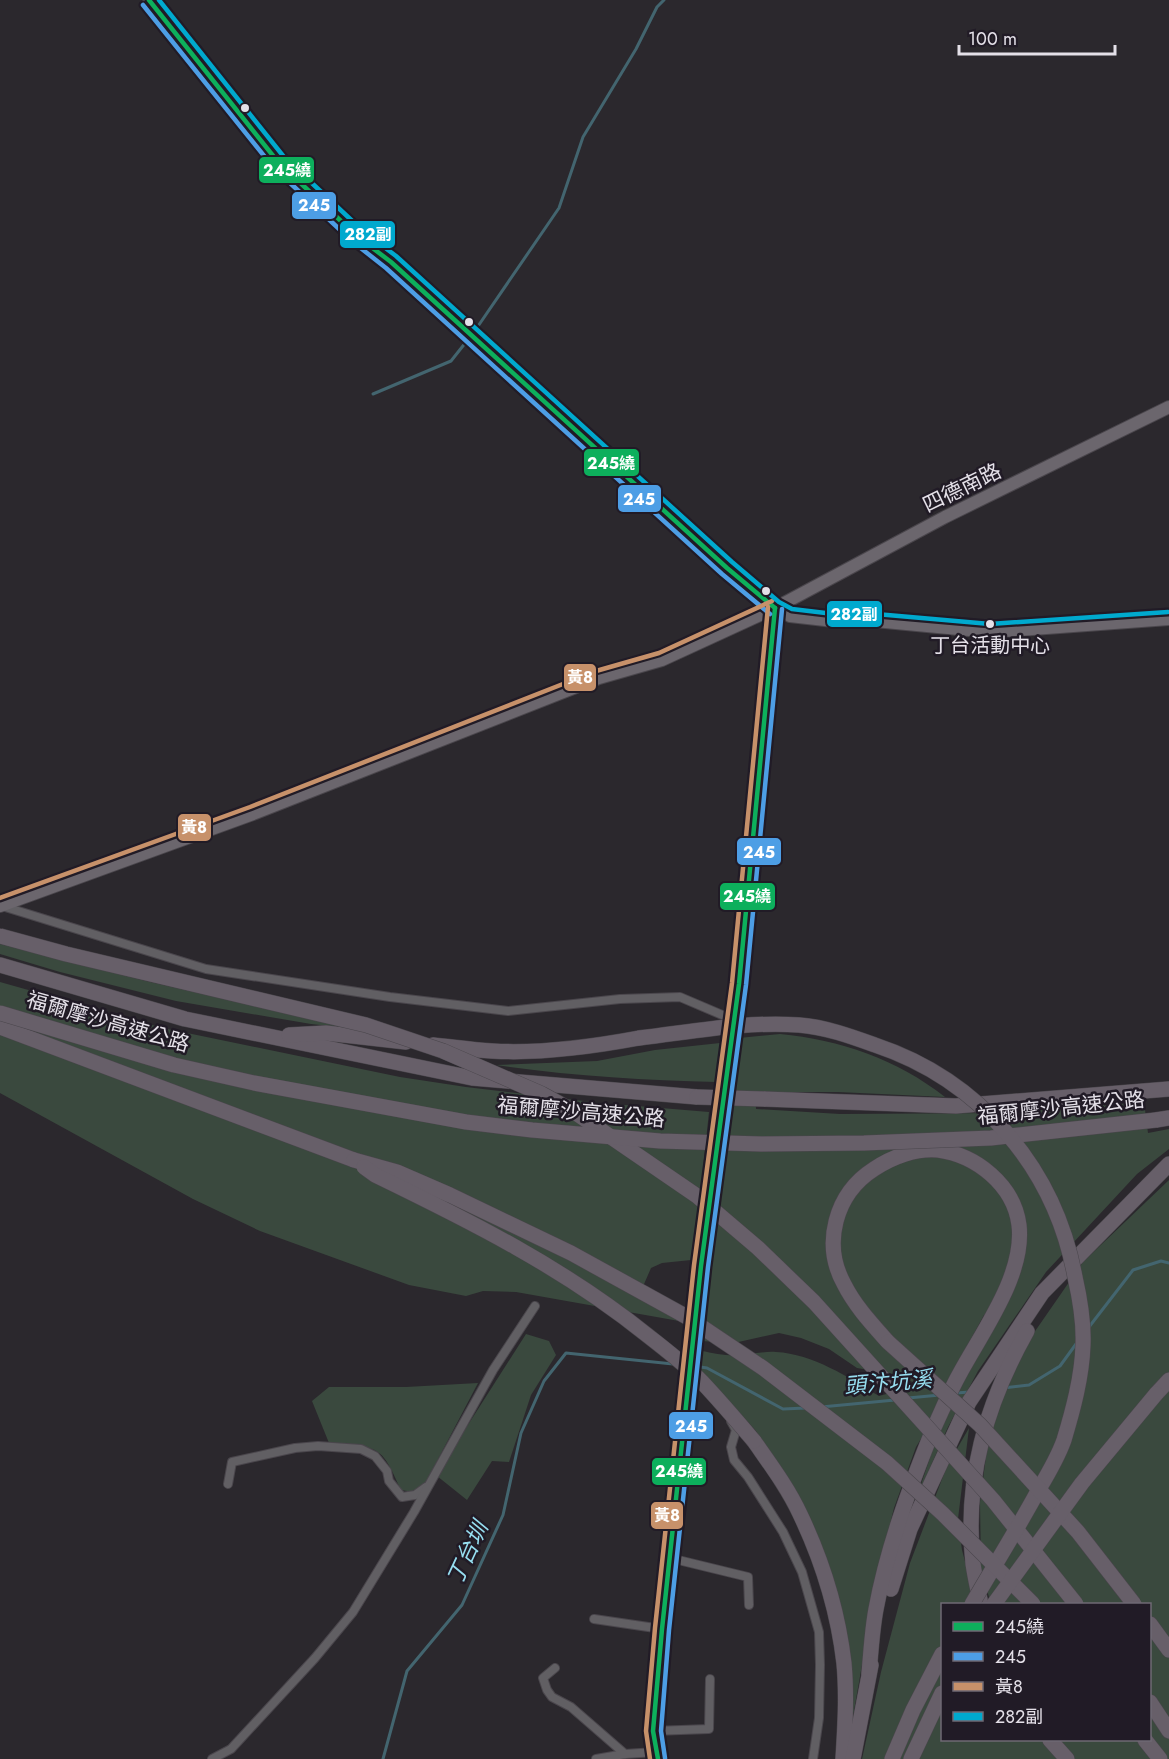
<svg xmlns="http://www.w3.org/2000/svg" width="1169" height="1759" font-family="Jost,'Noto Sans TC',sans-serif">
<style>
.green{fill:#3a493e}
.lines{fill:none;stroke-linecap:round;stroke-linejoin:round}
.stream{stroke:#43656f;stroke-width:3}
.street-casing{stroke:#4a464c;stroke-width:10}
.secondary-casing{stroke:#4a464c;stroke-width:14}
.highway-casing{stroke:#4a464c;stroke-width:16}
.street{stroke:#615f63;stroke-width:8}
.secondary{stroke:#6b666d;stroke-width:12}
.highway{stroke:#675f69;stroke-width:15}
.highway-bridge-casing{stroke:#4a464c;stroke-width:16;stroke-linecap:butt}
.highway-bridge{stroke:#675f69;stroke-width:15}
.bus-1-casing{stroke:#211b26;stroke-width:9}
.bus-2-casing{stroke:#211b26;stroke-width:9}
.bus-3-casing{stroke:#211b26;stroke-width:9}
.bus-4-casing{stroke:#211b26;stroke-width:9}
.bus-1{stroke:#0daf5c;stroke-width:4.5}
.bus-2{stroke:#4d9ee5;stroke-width:4.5}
.bus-3{stroke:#c7916a;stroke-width:4.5}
.bus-4{stroke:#00a9ce;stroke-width:4.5}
.bus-dot{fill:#e4e0e8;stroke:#211b26;stroke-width:2}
.labels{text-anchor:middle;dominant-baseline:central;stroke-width:5;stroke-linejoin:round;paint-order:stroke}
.bus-label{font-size:20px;fill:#e4e0e8;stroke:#211b26}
.street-label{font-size:21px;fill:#e4e0e8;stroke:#211b26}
.water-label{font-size:22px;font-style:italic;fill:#96def0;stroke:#211b26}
.line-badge{stroke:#211b26;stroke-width:2}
.badge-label{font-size:16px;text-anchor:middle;font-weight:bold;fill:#fff}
</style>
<rect width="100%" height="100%" fill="#2b282d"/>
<g class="green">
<path d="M0 944 146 981 356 1029 311 1024 176 1001 60 972 0 954Z"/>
<path d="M0 982 163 1028 400 1077 466 1087 601 1103 709 1112 697 1225 691 1260 662 1263 651 1268 638 1298 679 1321 516 1292 483 1291 466 1296 409 1285 260 1231 193 1199 0 1093Z"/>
<path d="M780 1034C840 1040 897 1059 945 1097L838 1092H755L756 1109 840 1114 1005 1113 1035 1109 1144 1102 1148 1133 1169 1129V1149L1137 1174 1046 1272 978 1371 948 1427 915 1502 942 1422 996 1322 984 1315 949 1379 931 1422 916 1447 894 1508 879 1568 852 1722 849 1671 802 1501 756 1431 720 1391 698 1373 697 1350C709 1352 722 1356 734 1355 748 1355 763 1351 776 1352 813 1354 848 1377 879 1396L920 1385 893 1374 857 1368 829 1349 801 1338 779 1333 734 1343 701 1341 725 1118 739 1038Z"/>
<path d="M720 1043 717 1082C642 1080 569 1076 496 1065L597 1061 655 1050Z"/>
<path d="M1169 1180V1759H862L881 1672 910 1563 947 1466 969 1428 958 1519 962 1550 976 1604H942V1740H1150V1604H991L981 1569 980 1502 988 1441 996 1411 1022 1350 1083 1262Z"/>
<path d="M526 1334 549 1341 556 1355 531 1395 509 1462 492 1461 467 1500 437 1476 457 1442Z"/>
<path d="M478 1383 426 1482 413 1492 401 1490C380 1442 379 1449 329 1443L312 1401 329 1387H406Z"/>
</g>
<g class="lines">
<g class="stream">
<path d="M474 332 559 208 583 137 636 49 657 7 664 0"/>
<path d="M373 394 451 361 470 337"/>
<path d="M1089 1327 1133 1270 1161 1261 1169 1263"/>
<path d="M694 1366 707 1368 783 1409 806 1408"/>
<path d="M1003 1388 1029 1385 1060 1366 1076 1344"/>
<path d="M956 1393 970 1392"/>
<path d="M908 1398 940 1395"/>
<path d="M821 1407 895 1400"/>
<path d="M383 1759 407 1671 462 1605 503 1515 521 1433 544 1381 566 1353 673 1364"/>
</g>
<defs>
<g id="street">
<path d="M2 906 206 969 390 997 508 1011 620 999 680 997 734 1020"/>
<path d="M731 1421 736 1430 731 1447 734 1460 748 1477 783 1532 802 1572 819 1632 820 1665 819 1718 813 1759"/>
<path d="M228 1484 232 1462 295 1448 318 1446 361 1449 375 1456 387 1471 389 1481 402 1497 415 1495 426 1487"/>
<path d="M670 1558 748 1577 749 1605"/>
<path d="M594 1619 662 1629"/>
<path d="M555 1668 543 1678 547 1690 552 1697 571 1707 625 1754"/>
<path d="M653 1731 709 1729 710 1679"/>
<path d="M212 1759 231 1749 315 1658 353 1612 414 1512 493 1370 535 1306"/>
<path d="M596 1759 625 1754 656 1752"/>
<path d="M658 1759 653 1731 662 1629 701 1266 739 984 775 608"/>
</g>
<g id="secondary">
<path d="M149 0 278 162 358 237 391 262 727 568 775 608 790 616 834 621H875L990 632 1169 619"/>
<path d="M0 906 253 814 599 678 662 660 775 608 945 517 1169 407"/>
</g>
<g id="highway">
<path d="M0 965 185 1019 472 1078 697 1097"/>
<path d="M0 1027 354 1160"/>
<path d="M289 1035 326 1033 406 1042"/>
<path d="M433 1045C453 1047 472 1050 492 1051 541 1054 591 1047 639 1038"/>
<path d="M764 1099 956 1106 1169 1089"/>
<path d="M1156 1120 1169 1118"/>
<path d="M1156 1394 1169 1380"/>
<path d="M754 1441C770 1464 788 1488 800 1514 822 1560 838 1612 844 1663 847 1695 845 1727 843 1759"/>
<path d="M891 1589 910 1529 969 1402 1042 1293 1169 1164"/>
<path d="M981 1604C978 1591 975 1577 973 1564 964 1479 986 1404 1027 1331"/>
<path d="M1150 1624 1169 1650"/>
<path d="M869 1673C871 1652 872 1630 876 1609 887 1549 909 1489 932 1432 941 1413 949 1393 959 1375 982 1332 1025 1275 1019 1225 1014 1185 976 1155 938 1150 916 1148 892 1157 874 1169 835 1194 822 1244 844 1284 855 1306 872 1324 888 1342"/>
<path d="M1150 1702 1169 1731"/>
<path d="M1050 1740 1067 1759"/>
<path d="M1145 1740 1160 1759"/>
<path d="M853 1759 871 1665"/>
<path d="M892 1759 913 1710 942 1654"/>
<path d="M911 1759 942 1693"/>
</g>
</defs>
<use href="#street" class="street-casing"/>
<use href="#secondary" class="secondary-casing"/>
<use href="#highway" class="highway-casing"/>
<use href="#street" class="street"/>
<use href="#secondary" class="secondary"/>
<use href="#highway" class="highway"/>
<defs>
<g id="highway-bridge">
<path d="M0 936 66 954 366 1025 443 1051 542 1094 573 1111 697 1196 758 1248 814 1302 993 1500 1076 1604"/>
<path d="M0 1013 174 1065 254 1083 466 1122 532 1130 660 1141 761 1144 864 1143 991 1138 1156 1120"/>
<path d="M639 1038C691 1032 746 1021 799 1025 825 1027 850 1036 875 1045 980 1080 1055 1168 1075 1277 1080 1299 1084 1322 1083 1345 1082 1377 1073 1410 1064 1440 1058 1457 1048 1474 1039 1489 1018 1528 994 1566 972 1604"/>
<path d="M697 1097 764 1099"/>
<path d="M354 1160 397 1172 450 1195 571 1253 687 1317 763 1368 887 1463 943 1514 1033 1604"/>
<path d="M364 1167 375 1175C470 1221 564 1268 647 1335 666 1350 686 1365 702 1382 720 1401 737 1421 754 1441"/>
<path d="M888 1342 980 1425 1078 1532 1134 1604"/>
<path d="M994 1604 1082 1483 1156 1394"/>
</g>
</defs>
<use href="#highway-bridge" class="highway-bridge-casing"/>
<use href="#highway-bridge" class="highway-bridge"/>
<defs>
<g id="bus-1">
<path d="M149 0 278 162 358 237 391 262 727 568 775 608"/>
<path d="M658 1759 653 1731 662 1629 701 1266 739 984 775 608"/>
</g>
<g id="bus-2">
<path d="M143 5 273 167 353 242 386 268 722 574 770 614"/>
<path d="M665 1758 661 1731 669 1630 708 1267 746 985 782 609"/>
</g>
<g id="bus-3">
<path d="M0 898 250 807 596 671 659 653 772 601"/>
<path d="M650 1759 646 1731 655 1628 694 1265 732 983 768 607"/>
</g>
<path id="bus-4" d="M159 0 284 157 363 231 396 256 732 562 779 602 792 609 834 614H876L990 624 1168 612"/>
</defs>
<use href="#bus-1" class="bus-1-casing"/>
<use href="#bus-2" class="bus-2-casing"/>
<use href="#bus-3" class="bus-3-casing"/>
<use href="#bus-4" class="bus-4-casing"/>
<use href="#bus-1" class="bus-1"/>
<use href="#bus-2" class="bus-2"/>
<use href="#bus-3" class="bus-3"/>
<use href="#bus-4" class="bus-4"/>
</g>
<g class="bus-dot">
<circle cx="245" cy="108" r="5"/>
<circle cx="469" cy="322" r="5"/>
<circle cx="766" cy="591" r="5"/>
<circle cx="990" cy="624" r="5"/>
</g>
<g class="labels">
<g class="bus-label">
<text x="990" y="645">丁台活動中心</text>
</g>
<g class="street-label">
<text transform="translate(962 488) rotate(-26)">四德南路</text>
<text transform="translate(108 1022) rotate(16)">福爾摩沙高速公路</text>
<text transform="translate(1061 1108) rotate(-6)">福爾摩沙高速公路</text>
<text transform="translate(581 1112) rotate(5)">福爾摩沙高速公路</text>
</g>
<g class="water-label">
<text transform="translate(888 1382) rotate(-5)">頭汴坑溪</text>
<text transform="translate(467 1553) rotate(-65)">丁台圳</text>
</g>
</g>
<g class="line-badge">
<rect x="258" y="156" width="57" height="28" rx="6" fill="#0daf5c"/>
<rect x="291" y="191" width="46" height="29" rx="6" fill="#4d9ee5"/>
<rect x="339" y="220" width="57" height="29" rx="6" fill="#00a9ce"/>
<rect x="583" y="448" width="57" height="29" rx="6" fill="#0daf5c"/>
<rect x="617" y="484" width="45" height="29" rx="6" fill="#4d9ee5"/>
<rect x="826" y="600" width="57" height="28" rx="6" fill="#00a9ce"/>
<rect x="563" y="663" width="34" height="29" rx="6" fill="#c7916a"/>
<rect x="177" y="813" width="35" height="29" rx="6" fill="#c7916a"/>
<rect x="736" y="837" width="46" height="29" rx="6" fill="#4d9ee5"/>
<rect x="719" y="882" width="57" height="29" rx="6" fill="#0daf5c"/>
<rect x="668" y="1411" width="46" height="29" rx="6" fill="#4d9ee5"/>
<rect x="651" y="1457" width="56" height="29" rx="6" fill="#0daf5c"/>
<rect x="650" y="1501" width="34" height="29" rx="6" fill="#c7916a"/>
</g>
<g class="badge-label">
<text x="287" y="176">245繞</text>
<text x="314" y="211">245</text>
<text x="368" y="240">282副</text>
<text x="611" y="469">245繞</text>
<text x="639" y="505">245</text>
<text x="854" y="620">282副</text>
<text x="580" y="683">黃8</text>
<text x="194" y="833">黃8</text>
<text x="759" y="858">245</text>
<text x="747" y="902">245繞</text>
<text x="691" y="1432">245</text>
<text x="679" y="1477">245繞</text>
<text x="667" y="1521">黃8</text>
</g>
<rect x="941" y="1603" width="210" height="138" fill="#211b26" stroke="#6f6a74" stroke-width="1.5"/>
<rect x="953" y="1622" width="30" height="9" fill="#0daf5c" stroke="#6f6a74" stroke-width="1.5"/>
<text x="995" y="1633" font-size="18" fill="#e4e0e8">245繞</text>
<rect x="953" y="1652" width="30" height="9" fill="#4d9ee5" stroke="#6f6a74" stroke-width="1.5"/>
<text x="995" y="1663" font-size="18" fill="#e4e0e8">245</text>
<rect x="953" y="1682" width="30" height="9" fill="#c7916a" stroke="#6f6a74" stroke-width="1.5"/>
<text x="995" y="1693" font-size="18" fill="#e4e0e8">黃8</text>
<rect x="953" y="1712" width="30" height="9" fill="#00a9ce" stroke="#6f6a74" stroke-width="1.5"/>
<text x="995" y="1723" font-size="18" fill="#e4e0e8">282副</text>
<path d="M959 45v9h156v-9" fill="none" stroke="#e4e0e8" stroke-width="3"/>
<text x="968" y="45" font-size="18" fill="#e4e0e8" stroke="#211b26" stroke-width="4.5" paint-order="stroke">100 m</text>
</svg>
